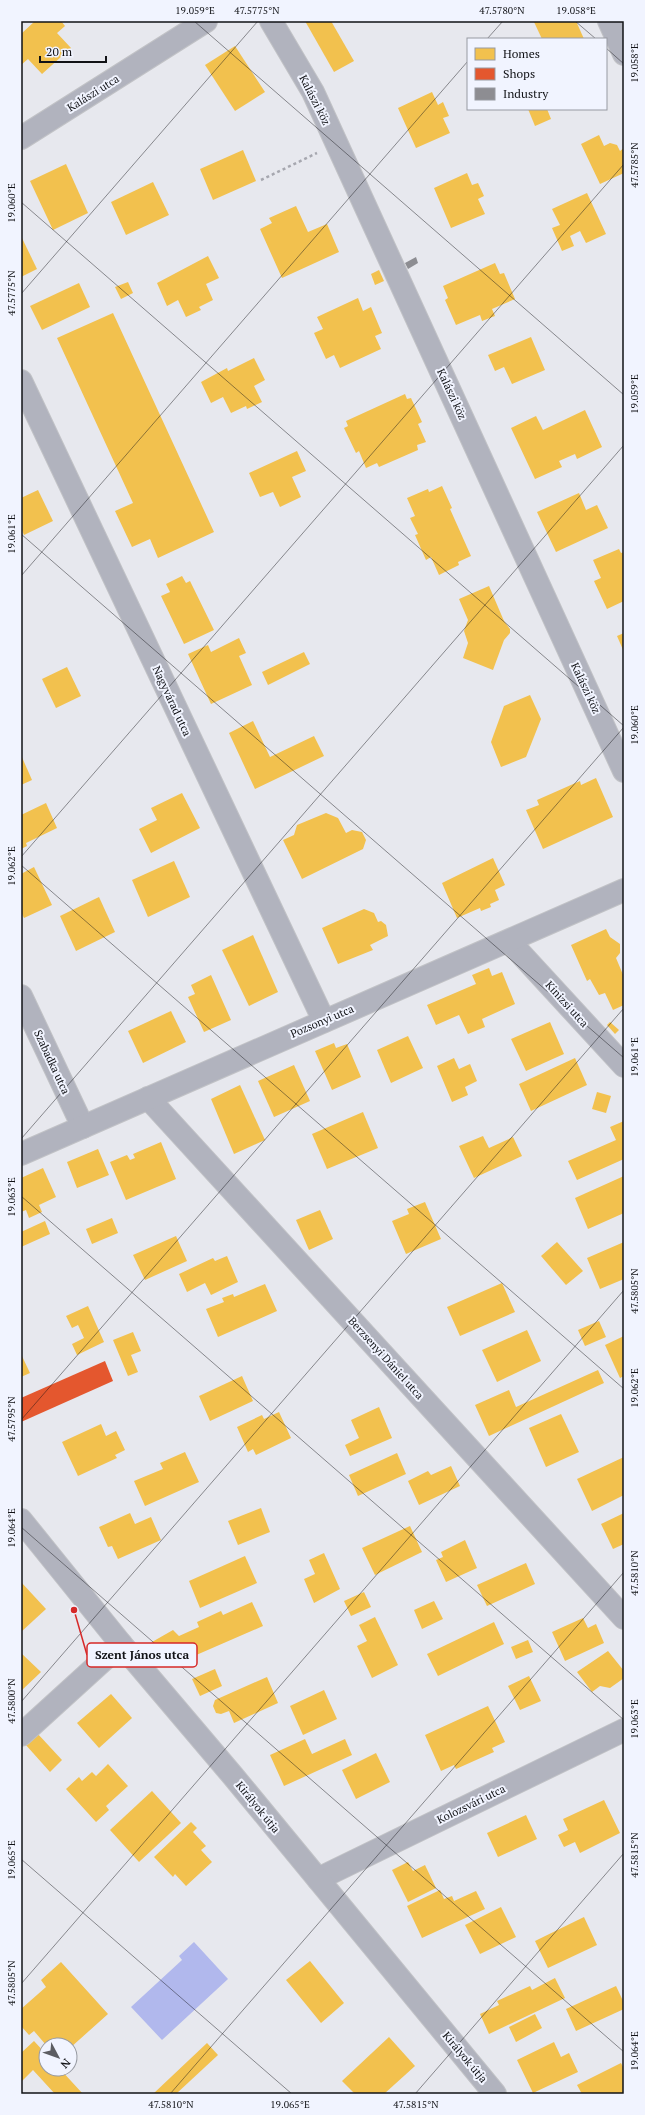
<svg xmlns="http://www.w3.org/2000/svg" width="645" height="2115" font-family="'PT Serif',serif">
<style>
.water{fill:#b1b8ed}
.homes{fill:#f2c14e}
.shops{fill:#e4572e}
.industry{fill:#8d8d92}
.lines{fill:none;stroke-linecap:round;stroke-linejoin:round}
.minor-casing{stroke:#c1c2c6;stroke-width:24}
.tertiary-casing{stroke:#c1c2c6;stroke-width:24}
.path{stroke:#a6a7af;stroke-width:2.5;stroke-dasharray:3 3;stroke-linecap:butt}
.minor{stroke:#b1b3be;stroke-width:22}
.tertiary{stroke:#b1b3be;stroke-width:22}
.ticks{fill:none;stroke:#111216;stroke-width:1;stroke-opacity:0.45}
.labels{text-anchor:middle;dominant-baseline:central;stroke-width:4;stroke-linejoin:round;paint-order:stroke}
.street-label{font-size:11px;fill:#111216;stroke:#f1f4ff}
.leader{fill:none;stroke:#d62828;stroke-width:1.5}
.callout-dot{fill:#d62828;stroke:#f1f4ff;stroke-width:1.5}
.callout{fill:#f1f4ff;stroke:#d62828;stroke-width:1.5}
.callout-label{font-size:12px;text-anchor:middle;font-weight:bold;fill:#111216}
.neatline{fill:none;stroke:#111216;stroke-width:1.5}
.ticks-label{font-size:10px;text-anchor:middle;fill:#111216}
</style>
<rect width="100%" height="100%" fill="#e7e8ee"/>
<path class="water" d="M194 1942 228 1979 162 2040 131 2007 182 1960 179 1956Z"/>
<g class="homes">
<path d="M35 21H61L65 26 57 33 71 48 42 74 28 59 21 65V34Z"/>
<path d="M305 21H331L354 61 334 72Z"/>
<path d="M576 21 584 39H542L534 22Z"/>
<path d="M235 46 265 92 235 111 205 65Z"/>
<path d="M432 92 438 105 443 102 449 116 443 118 450 133 416 148 398 108Z"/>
<path d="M528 109H547L551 119 535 126Z"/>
<path d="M599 135 604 146 610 143 617 145 620 151 624 148V173L600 184 581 144Z"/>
<path d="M243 150 256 181 213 200 200 169Z"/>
<path d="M66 164 88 213 53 230 30 181Z"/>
<path d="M467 173 472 185 478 183 484 196 478 199 485 214 451 228 434 188Z"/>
<path d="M153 182 169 215 126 235 111 202Z"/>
<path d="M587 193 606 234 586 243 580 231 570 236 574 246 562 251 552 228 560 225 552 209Z"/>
<path d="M296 206 308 232 327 224 339 252 282 278 260 229 272 223 269 218Z"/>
<path d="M21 236 37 269 21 277Z"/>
<path d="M208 256 219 278 206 284 213 300 199 307 201 310 186 317 178 300 167 306 157 283Z"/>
<path d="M495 263 500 274 504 273 515 299 492 309 495 316 482 321 480 315 456 325 445 300 448 298 443 286Z"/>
<path d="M379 270 384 281 375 285 371 274Z"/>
<path d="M128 282 133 293 121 299 115 287Z"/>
<path d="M79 283 90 307 42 330 30 306Z"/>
<path d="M358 298 363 311 371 307 382 333 375 336 381 349 340 368 334 355 326 359 314 333 323 329 317 317Z"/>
<path d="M113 313 214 532 158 558 150 539 132 547 115 511 133 503 57 338Z"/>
<path d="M531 337 545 370 512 384 504 367 495 371 488 355Z"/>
<path d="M254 358 265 380 254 386 262 402 247 409 246 406 231 413 223 397 211 403 201 382 227 368 228 371Z"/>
<path d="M405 394 407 399 411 398 422 422 418 424 426 442 417 445 418 450 379 467 377 463 366 468 359 451 356 453 344 428 348 426 346 421Z"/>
<path d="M585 410 602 447 577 459 575 454 559 461 562 467 535 479 511 428 536 416 543 430Z"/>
<path d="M297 451 306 471 292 477 301 497 280 507 273 492 260 497 249 473Z"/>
<path d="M442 486 452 508 450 509 471 556 458 562 459 565 439 575 431 557 426 560 415 535 418 534 410 518 415 516 407 498 428 489 429 492Z"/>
<path d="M38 490 53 521 24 535 21 528V498Z"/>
<path d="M579 493 586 510 597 505 608 528 556 552 537 512Z"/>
<path d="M619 549 621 553 624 552V601L607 609 594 581 601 578 593 560Z"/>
<path d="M182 576 186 583 190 581 214 630 184 644 161 596 170 592 166 584Z"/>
<path d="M489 586 504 621 510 629V633L504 640 493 670 463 658 468 643 464 631 468 620 459 599Z"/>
<path d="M624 633V652L617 636Z"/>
<path d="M239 638 246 653 239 656 252 685 211 704 188 654 208 645 211 652Z"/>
<path d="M304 652 310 664 268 685 262 672Z"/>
<path d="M67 667 81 696 56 708 42 679Z"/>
<path d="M530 695 541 719 526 757 501 767 491 742 504 706Z"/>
<path d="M253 721 270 757 314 736 324 756 255 789 229 733Z"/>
<path d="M21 755 32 780 21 785Z"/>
<path d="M596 778 613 817 543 849 526 810 539 805 537 800 580 781 581 785Z"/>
<path d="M182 793 200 828 151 853 139 829 157 820 151 808Z"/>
<path d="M46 803 57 828 26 843 27 846 21 849V815Z"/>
<path d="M326 813 338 818 346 833 352 830 362 832 366 840 363 849 302 879 283 840 294 835 297 825Z"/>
<path d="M493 858 505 885 495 890 499 900 490 904 491 907 481 911 480 908 457 918 442 883Z"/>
<path d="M174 861 190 897 148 917 132 880Z"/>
<path d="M34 867 52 905 24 918 21 912V874Z"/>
<path d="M99 897 115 932 76 951 60 916Z"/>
<path d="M364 909 374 913 378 922 381 921 386 925 388 936 370 945 373 950 338 964 322 928Z"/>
<path d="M606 929 610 937 620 944V953L616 958 624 977V1005L613 1010 605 993 599 995 590 979 587 981 571 945Z"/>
<path d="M253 935 278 992 249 1006 222 950Z"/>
<path d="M489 968 492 976 502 972 515 1004 482 1019 485 1027 468 1034 459 1015 436 1025 427 1005 476 984 472 975Z"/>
<path d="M211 975 231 1020 204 1032 188 997 195 994 191 985Z"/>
<path d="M171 1011 186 1042 143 1063 128 1031Z"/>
<path d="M550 1022 564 1054 526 1071 511 1039Z"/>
<path d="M610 1022 619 1030 615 1034 607 1025Z"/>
<path d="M408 1036 423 1068 391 1083 377 1050Z"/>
<path d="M334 1043 336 1048 347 1044 361 1077 332 1090 315 1051Z"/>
<path d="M454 1058 459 1069 470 1064 477 1081 465 1087 468 1095 452 1102 437 1066Z"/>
<path d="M575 1058 587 1085 531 1111 519 1084Z"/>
<path d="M294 1065 310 1101 274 1117 258 1081Z"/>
<path d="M240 1085 265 1140 234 1154 211 1099Z"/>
<path d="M597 1092 611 1096 606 1113 592 1109Z"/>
<path d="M363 1112 378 1148 327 1169 312 1134Z"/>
<path d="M624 1121V1159L577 1180 568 1161 616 1140 610 1127Z"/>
<path d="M483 1136 489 1148 513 1137 522 1156 474 1178 459 1146Z"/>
<path d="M161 1142 176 1179 126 1200 110 1162 127 1155 130 1160 135 1158 133 1154Z"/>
<path d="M98 1149 109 1175 77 1188 67 1162Z"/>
<path d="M43 1168 56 1197 39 1205 42 1212 29 1218 26 1210 21 1212V1178Z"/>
<path d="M624 1176V1213L588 1229 575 1198Z"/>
<path d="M425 1202 441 1239 406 1254 392 1221 409 1214 407 1209Z"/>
<path d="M320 1210 333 1239 309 1250 296 1220Z"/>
<path d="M112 1218 118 1233 92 1244 86 1229Z"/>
<path d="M45 1221 50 1234 21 1247V1232Z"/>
<path d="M176 1236 187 1261 145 1280 133 1255Z"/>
<path d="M557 1242 583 1271 566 1285 541 1256Z"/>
<path d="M624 1242V1279L600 1289 587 1258Z"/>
<path d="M227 1256 238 1282 211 1295 205 1283 187 1292 179 1274 213 1258 215 1261Z"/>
<path d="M502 1283 515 1312 460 1336 447 1307Z"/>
<path d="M265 1284 277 1311 218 1337 206 1309 224 1302 222 1298 233 1294 234 1297Z"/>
<path d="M88 1306 104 1342 77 1355 72 1344 84 1338 78 1325 72 1328 66 1316Z"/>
<path d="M599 1321 606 1337 585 1346 578 1330Z"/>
<path d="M527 1330 541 1361 497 1382 482 1350Z"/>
<path d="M133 1332 141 1351 131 1355 138 1372 128 1376 113 1340Z"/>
<path d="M624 1336V1376L620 1378 605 1345Z"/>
<path d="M21 1354 30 1373 21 1377Z"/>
<path d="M598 1370 604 1383 489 1436 475 1405 509 1390 516 1407Z"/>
<path d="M242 1376 253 1401 210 1421 199 1396Z"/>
<path d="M379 1407 392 1438 350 1456 345 1445 359 1438 351 1420Z"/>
<path d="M279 1412 291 1438 256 1455 253 1449 248 1452 237 1427 262 1415 264 1419Z"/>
<path d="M561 1414 579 1452 546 1467 529 1428Z"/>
<path d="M101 1424 106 1436 116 1431 125 1450 115 1455 117 1458 78 1476 62 1442Z"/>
<path d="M185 1452 199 1482 145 1506 134 1481 163 1469 160 1463Z"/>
<path d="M397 1453 406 1474 358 1496 349 1475Z"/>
<path d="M624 1457V1495L592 1511 577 1479Z"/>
<path d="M451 1466 460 1486 419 1505 408 1481 428 1471 431 1475Z"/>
<path d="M261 1508 270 1532 238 1545 228 1521Z"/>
<path d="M130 1513 135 1524 151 1517 161 1540 118 1559 112 1546 108 1547 99 1527Z"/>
<path d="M624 1513V1544L613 1549 601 1524Z"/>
<path d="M410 1526 422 1552 375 1575 362 1548Z"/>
<path d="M465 1540 477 1568 446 1582 436 1560 443 1557 441 1552Z"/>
<path d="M324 1553 340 1589 314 1603 304 1579 315 1574 309 1560Z"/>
<path d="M245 1556 257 1583 200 1608 189 1581Z"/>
<path d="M526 1563 535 1584 487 1606 477 1585Z"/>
<path d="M21 1582 46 1609 21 1632Z"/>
<path d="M364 1592 371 1607 351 1616 344 1601Z"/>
<path d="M434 1601 443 1619 422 1629 414 1610Z"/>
<path d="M252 1602 263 1626 171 1666 152 1642 173 1630 179 1636 199 1627 197 1622 221 1611 223 1615Z"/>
<path d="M375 1617 398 1665 372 1678 357 1646 367 1641 359 1625Z"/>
<path d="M583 1618 588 1628 596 1624 604 1643 565 1661 552 1632Z"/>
<path d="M494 1622 504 1644 438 1676 427 1654Z"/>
<path d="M528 1640 533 1652 516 1659 511 1647Z"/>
<path d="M608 1651 624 1671V1678L610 1688 600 1686 592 1692 577 1672Z"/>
<path d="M21 1653 41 1672 21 1691Z"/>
<path d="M215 1669 222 1686 200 1696 192 1679Z"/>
<path d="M529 1676 541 1701 520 1710 508 1686Z"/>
<path d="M267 1677 278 1703 234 1723 229 1711 221 1714 216 1713 213 1706 215 1700Z"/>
<path d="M324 1690 337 1719 303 1735 290 1706Z"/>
<path d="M111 1694 132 1718 99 1748 77 1723Z"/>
<path d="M488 1706 505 1742 492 1748 494 1752 456 1769 454 1765 441 1771 425 1735Z"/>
<path d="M37 1733 62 1760 50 1772 25 1744Z"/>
<path d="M305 1739 312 1754 345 1739 352 1755 284 1786 270 1755Z"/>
<path d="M376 1753 390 1782 356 1799 342 1770Z"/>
<path d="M108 1764 128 1786 106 1806 109 1810 96 1822 66 1789 79 1777 82 1781 92 1772 96 1776Z"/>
<path d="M152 1791 181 1823 139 1862 110 1830Z"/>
<path d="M604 1800 620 1833 580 1853 575 1842 564 1847 558 1835 568 1830 563 1819Z"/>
<path d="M526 1815 537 1839 498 1857 487 1833Z"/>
<path d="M191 1822 197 1828 193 1832 206 1846 201 1850 212 1862 186 1886 175 1874 173 1877 154 1857Z"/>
<path d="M408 1862 413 1871 425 1865 436 1888 408 1902 392 1870Z"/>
<path d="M440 1890 444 1899 452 1896 454 1901 476 1891 485 1909 422 1938 407 1906Z"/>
<path d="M501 1907 516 1937 480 1954 465 1925Z"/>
<path d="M584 1917 597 1945 548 1968 535 1941Z"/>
<path d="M310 1961 344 2003 321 2023 286 1980Z"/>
<path d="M61 1962 108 2014 70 2048V2045H46L34 2031 29 2035 21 2026V2009L46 1987 41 1980Z"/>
<path d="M555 1978 565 1998 489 2034 480 2014 499 2005 497 2001 530 1986 532 1990Z"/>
<path d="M616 1986 624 2003V2009L576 2031 566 2009Z"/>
<path d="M535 2014 542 2028 516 2042 509 2027Z"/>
<path d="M389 2037 415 2066 384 2094H355L342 2081Z"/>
<path d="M34 2041 46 2054V2069H60L83 2094H55L33 2070 21 2082V2053Z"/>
<path d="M554 2042 561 2057 569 2053 578 2072 533 2093 517 2060Z"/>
<path d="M207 2043 218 2055 176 2094H153Z"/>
<path d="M621 2063 624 2069V2094H582L577 2085Z"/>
</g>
<path class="shops" d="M105 1361 113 1381 21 1422V1398Z"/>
<path class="industry" d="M416 257 418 263 408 269 405 263Z"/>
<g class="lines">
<defs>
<g id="minor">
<path d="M271 21 313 92 624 771"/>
<path d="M609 21 624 54"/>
<path d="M21 138 206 21"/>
<path d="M21 381 324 1021"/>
<path d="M510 942 624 1066"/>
<path d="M21 996 83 1127"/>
<path d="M148 1098 624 1618"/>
<path d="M21 1154 624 890"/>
<path d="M21 1735 121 1644"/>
<path d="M318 1879 624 1730"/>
</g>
<path id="tertiary" d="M21 1520 121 1644 233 1776 495 2094"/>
</defs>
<use href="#minor" class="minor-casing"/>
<use href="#tertiary" class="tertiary-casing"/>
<path class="path" d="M261 180 317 153"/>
<use href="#minor" class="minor"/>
<use href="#tertiary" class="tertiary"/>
</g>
<path class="ticks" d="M194 21 624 395M575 21 596 39M487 39 503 21M606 48 624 64M21 202 624 726M21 294 258 21M21 534 624 1058M21 576 468 61M21 857 624 164M21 865 624 1389M21 1139 624 445M21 1196 624 1720M21 1420 624 727M21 1527 624 2052M21 1702 624 1008M21 1859 292 2094M21 1984 624 1290M170 2094 624 1572M415 2094 624 1853"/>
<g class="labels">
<g class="street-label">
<text transform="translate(93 93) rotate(-32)">Kalászi utca</text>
<text transform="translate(315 100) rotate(63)">Kalászi köz</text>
<text transform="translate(452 394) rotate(65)">Kalászi köz</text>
<text transform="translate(586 688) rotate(65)">Kalászi köz</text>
<text transform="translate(172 701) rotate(65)">Nagyvárad utca</text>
<text transform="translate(567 1004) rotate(48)">Kinizsi utca</text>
<text transform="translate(322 1021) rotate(-23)">Pozsonyi utca</text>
<text transform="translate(52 1062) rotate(65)">Szabadka utca</text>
<text transform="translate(386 1358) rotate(48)">Berzsenyi Dániel utca</text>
<text transform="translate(471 1804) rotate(-26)">Kolozsvári utca</text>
<text transform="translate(258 1807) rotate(51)">Királyok útja</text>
<text transform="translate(465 2057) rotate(50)">Királyok útja</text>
</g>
</g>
<path class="leader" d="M74 1610L87 1655"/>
<circle class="callout-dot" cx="74" cy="1610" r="4"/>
<rect class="callout" x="87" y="1643" width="110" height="24" rx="4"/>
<g class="callout-label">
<text x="142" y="1659">Szent János utca</text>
</g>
<rect width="645" height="2115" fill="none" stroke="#f1f4ff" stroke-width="44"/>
<rect x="467" y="38" width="140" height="72" fill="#f1f4ff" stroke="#979aa2"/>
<rect x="475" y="48" width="20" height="12" fill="#f2c14e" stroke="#979aa2"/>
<text x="503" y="58" font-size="12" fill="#111216">Homes</text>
<rect x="475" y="68" width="20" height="12" fill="#e4572e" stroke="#979aa2"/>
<text x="503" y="78" font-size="12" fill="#111216">Shops</text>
<rect x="475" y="88" width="20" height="12" fill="#8d8d92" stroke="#979aa2"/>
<text x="503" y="98" font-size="12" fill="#111216">Industry</text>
<g transform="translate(58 2057) rotate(131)"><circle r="19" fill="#f1f4ff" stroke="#979aa2"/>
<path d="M0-3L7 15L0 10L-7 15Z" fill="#5c5d62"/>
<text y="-6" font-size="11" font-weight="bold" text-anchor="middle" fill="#111216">N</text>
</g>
<path d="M40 56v6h66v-6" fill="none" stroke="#111216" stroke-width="2"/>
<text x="46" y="56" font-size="12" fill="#111216" stroke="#f1f4ff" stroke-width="3" paint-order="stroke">20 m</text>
<rect x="22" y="22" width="601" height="2071" class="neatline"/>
<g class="ticks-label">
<text x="195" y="14">19.059°E</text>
<text x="257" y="14">47.5775°N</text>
<text x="502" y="14">47.5780°N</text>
<text x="576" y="14">19.058°E</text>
<text transform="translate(634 63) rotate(-90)" y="4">19.058°E</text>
<text transform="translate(634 165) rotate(-90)" y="4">47.5785°N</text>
<text transform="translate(11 203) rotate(-90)" y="4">19.060°E</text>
<text transform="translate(11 293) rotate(-90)" y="4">47.5775°N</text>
<text transform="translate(634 394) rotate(-90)" y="4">19.059°E</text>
<text transform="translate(11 534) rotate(-90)" y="4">19.061°E</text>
<text transform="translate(634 725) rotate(-90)" y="4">19.060°E</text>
<text transform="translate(11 866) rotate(-90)" y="4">19.062°E</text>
<text transform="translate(634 1057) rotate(-90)" y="4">19.061°E</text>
<text transform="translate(11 1197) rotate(-90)" y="4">19.063°E</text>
<text transform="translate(634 1291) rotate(-90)" y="4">47.5805°N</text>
<text transform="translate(634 1388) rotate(-90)" y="4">19.062°E</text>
<text transform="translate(11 1419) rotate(-90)" y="4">47.5795°N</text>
<text transform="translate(11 1528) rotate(-90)" y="4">19.064°E</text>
<text transform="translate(634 1573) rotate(-90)" y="4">47.5810°N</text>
<text transform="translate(11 1701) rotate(-90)" y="4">47.5800°N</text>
<text transform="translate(634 1719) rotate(-90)" y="4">19.063°E</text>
<text transform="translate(634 1855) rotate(-90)" y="4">47.5815°N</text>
<text transform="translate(11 1860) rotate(-90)" y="4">19.065°E</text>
<text transform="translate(11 1983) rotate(-90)" y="4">47.5805°N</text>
<text transform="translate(634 2051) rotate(-90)" y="4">19.064°E</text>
<text x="171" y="2108">47.5810°N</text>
<text x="290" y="2108">19.065°E</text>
<text x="416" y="2108">47.5815°N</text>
</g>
</svg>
